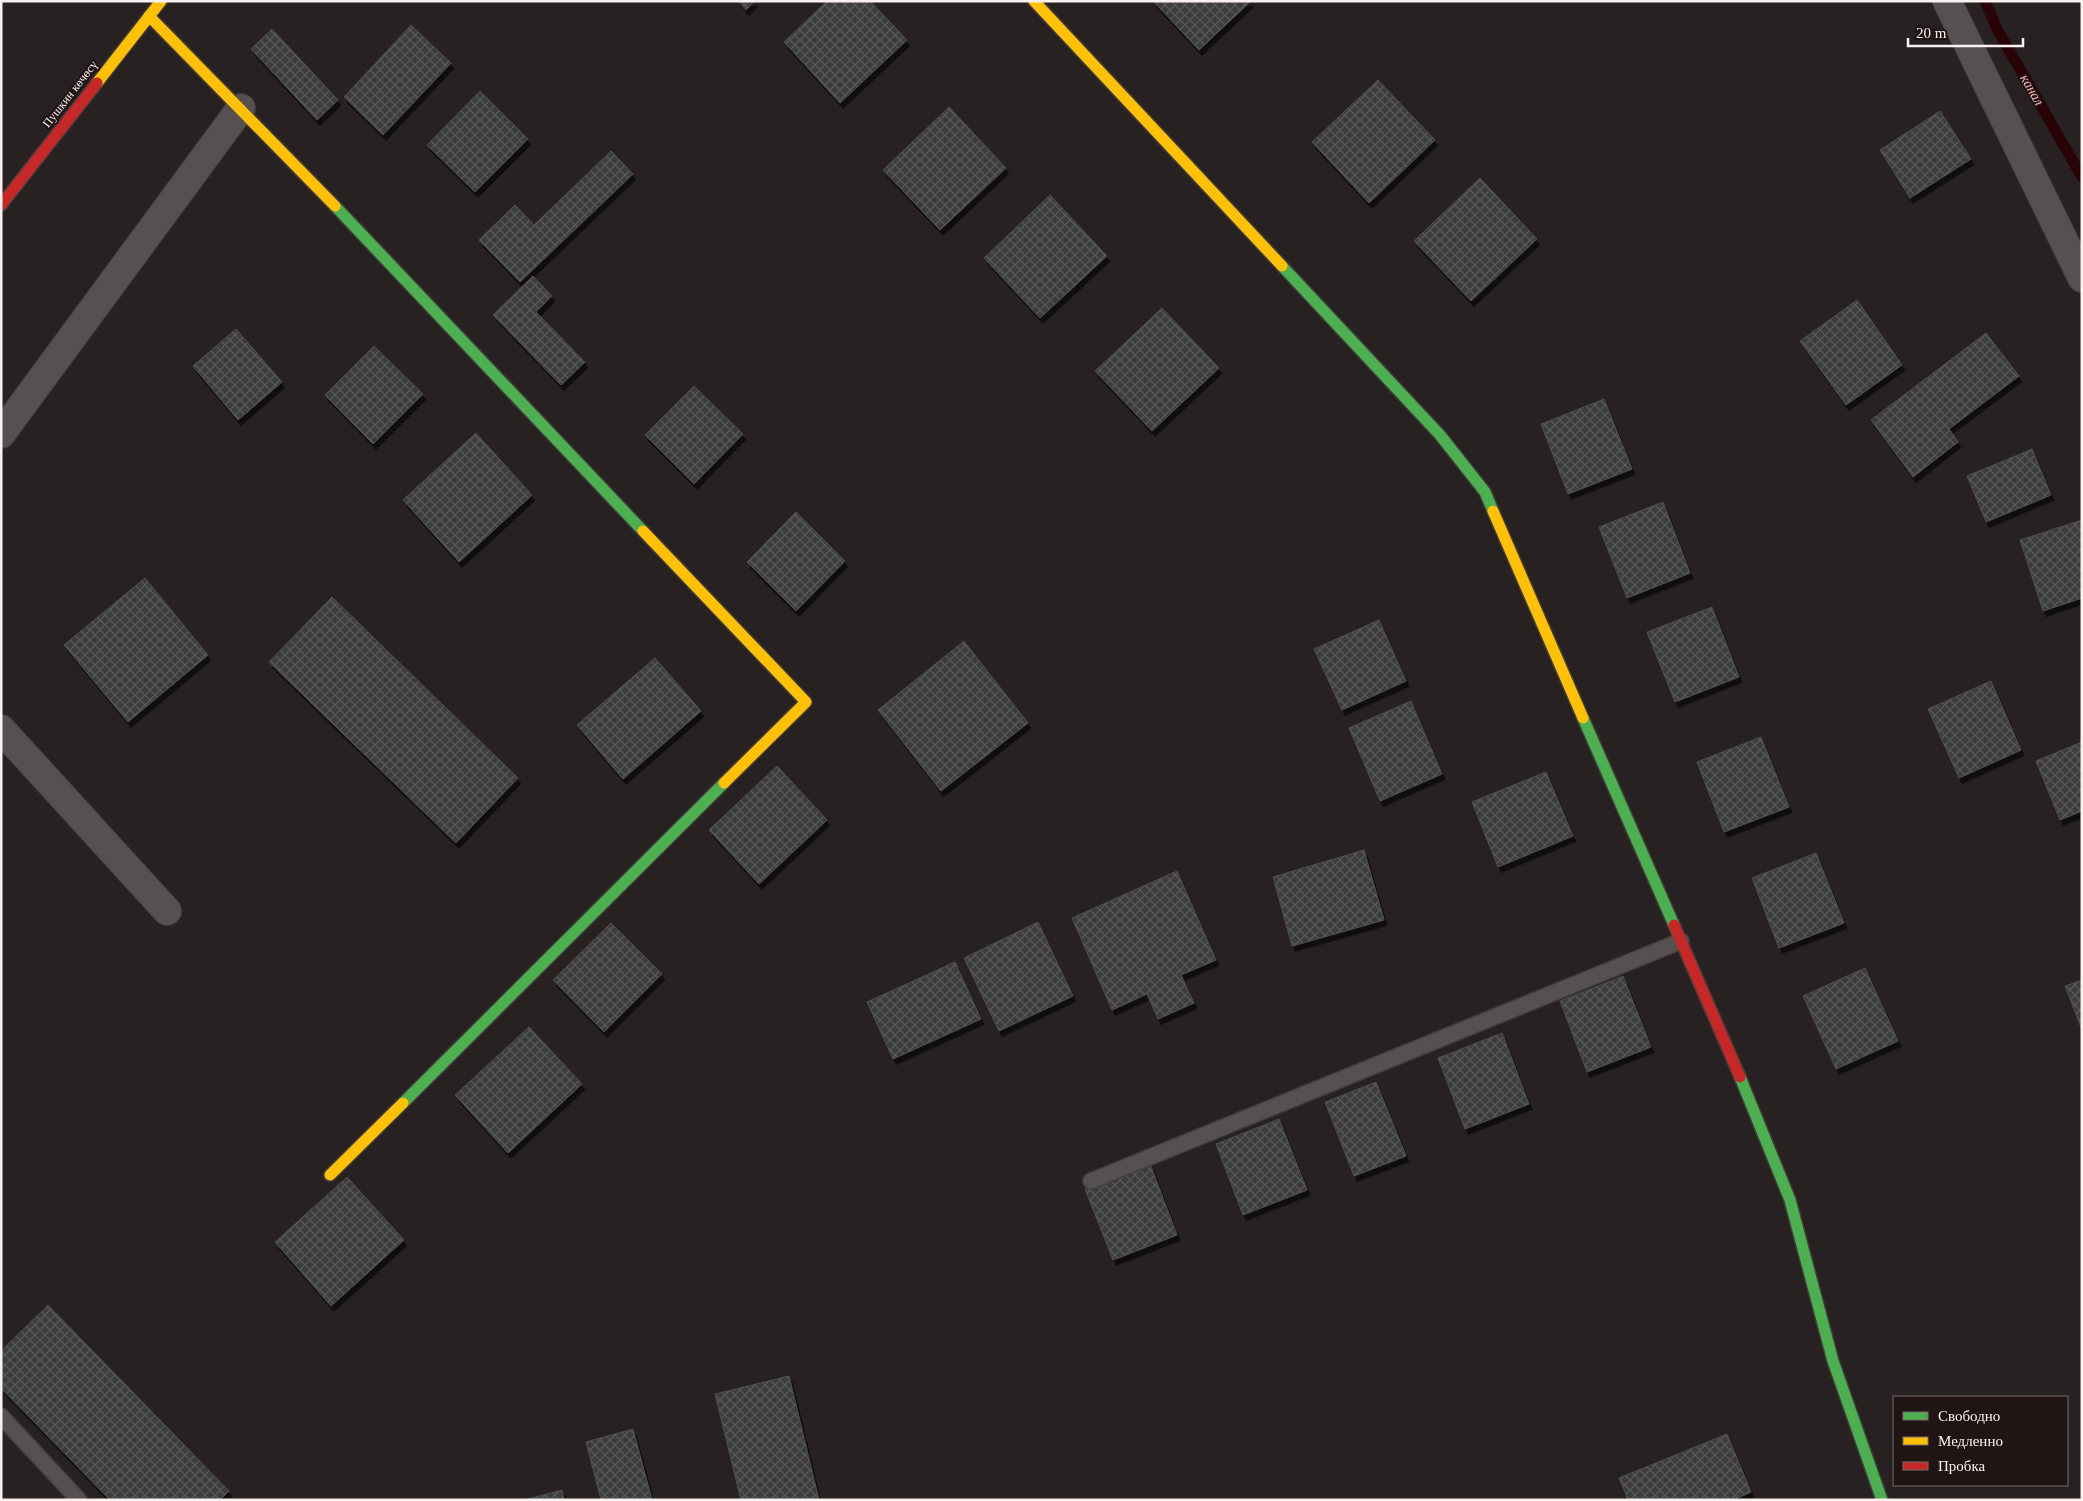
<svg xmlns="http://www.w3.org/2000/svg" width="2083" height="1501" font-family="'Times New Roman',serif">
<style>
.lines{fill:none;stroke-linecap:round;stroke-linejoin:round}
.stream{stroke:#2a0308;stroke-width:11}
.building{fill:url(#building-cross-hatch);stroke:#4f4e4d;filter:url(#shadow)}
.lane-casing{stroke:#423d3d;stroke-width:18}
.street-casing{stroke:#423d3d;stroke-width:30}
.fast-casing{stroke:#423d3d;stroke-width:14}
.slow-casing{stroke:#423d3d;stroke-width:14}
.jam-casing{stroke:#423d3d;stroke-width:14}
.lane{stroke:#565050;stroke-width:15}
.street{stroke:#565050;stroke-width:28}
.fast{stroke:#4caf50;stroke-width:11}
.slow{stroke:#ffc107;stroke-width:11}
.jam{stroke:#c62828;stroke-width:11}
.labels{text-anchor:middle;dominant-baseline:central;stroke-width:4;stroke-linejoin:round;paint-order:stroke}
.street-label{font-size:12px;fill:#faf1f1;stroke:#211415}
.water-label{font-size:14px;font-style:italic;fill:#f7b7ba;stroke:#211415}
</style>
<defs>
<pattern id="building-cross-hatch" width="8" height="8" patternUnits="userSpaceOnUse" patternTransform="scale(1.25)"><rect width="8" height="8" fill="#3c3c3b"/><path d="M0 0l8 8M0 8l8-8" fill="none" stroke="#595958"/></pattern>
<filter id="shadow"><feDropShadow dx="3" dy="5.5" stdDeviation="0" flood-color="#0009"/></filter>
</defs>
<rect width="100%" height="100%" fill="#272121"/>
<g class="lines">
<path class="stream" d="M1985 1 1998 31 2082 177"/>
</g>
<g class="building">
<path d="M739 1H755L746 10Z"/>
<path d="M827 1H870L907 40 840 103 784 42Z"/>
<path d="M1153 1H1251L1199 50Z"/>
<path d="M411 25 451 63 383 135 344 97Z"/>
<path d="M272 29 338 100 317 120 251 49Z"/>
<path d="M1378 80 1435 140 1369 203 1312 142Z"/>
<path d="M480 91 528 139 475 192 427 145Z"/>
<path d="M949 107 1006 168 940 230 883 170Z"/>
<path d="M1940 111 1971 159 1910 198 1880 150Z"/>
<path d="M611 151 633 174 520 282 479 240 515 205 534 225Z"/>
<path d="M1480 178 1537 239 1471 301 1414 241Z"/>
<path d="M1050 195 1107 256 1040 318 984 258Z"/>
<path d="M533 276 552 296 536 312 585 362 561 385 493 315Z"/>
<path d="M1857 300 1902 365 1846 405 1800 341Z"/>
<path d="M1162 308 1219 368 1152 431 1095 371Z"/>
<path d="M236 329 282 382 238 420 193 366Z"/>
<path d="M1986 333 2019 376 1949 429 1958 442 1913 477 1871 420Z"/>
<path d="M374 346 423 394 373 444 325 395Z"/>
<path d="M694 386 743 434 694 484 645 435Z"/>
<path d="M1604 399 1632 469 1568 494 1541 424Z"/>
<path d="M476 433 532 495 459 562 403 500Z"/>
<path d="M2032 449 2051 495 1986 522 1967 476Z"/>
<path d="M1663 502 1690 573 1627 598 1599 527Z"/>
<path d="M796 512 845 561 796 611 747 562Z"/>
<path d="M2082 520V598L2043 611 2020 540Z"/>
<path d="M145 578 208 655 128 722 64 645Z"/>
<path d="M332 597 518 778 456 843 269 662Z"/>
<path d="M1712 607 1739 677 1675 702 1647 632Z"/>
<path d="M1379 620 1406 681 1342 710 1314 649Z"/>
<path d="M964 641 1028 723 941 791 878 710Z"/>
<path d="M655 658 701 711 623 779 577 725Z"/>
<path d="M1991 681 2021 750 1959 778 1928 709Z"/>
<path d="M1411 701 1442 774 1380 801 1349 728Z"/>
<path d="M1761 737 1789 807 1724 832 1697 762Z"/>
<path d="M2082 742V811L2060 820 2036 761Z"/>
<path d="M777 766 827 820 759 884 709 830Z"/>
<path d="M1546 772 1573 836 1498 867 1472 802Z"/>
<path d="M1364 850 1384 920 1292 946 1273 877Z"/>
<path d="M1816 853 1844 923 1779 948 1752 878Z"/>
<path d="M1177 871 1216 960 1181 975 1194 1003 1158 1019 1147 994 1112 1010 1072 918Z"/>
<path d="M1038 922 1073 996 999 1031 964 958Z"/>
<path d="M611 923 662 974 604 1032 553 980Z"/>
<path d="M955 962 981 1019 893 1059 867 1002Z"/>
<path d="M1865 968 1898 1041 1836 1069 1803 996Z"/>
<path d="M1623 976 1651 1047 1587 1072 1560 1001Z"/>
<path d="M2082 980V1030L2065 986Z"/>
<path d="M529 1027 582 1084 508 1153 455 1095Z"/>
<path d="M1502 1033 1529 1104 1465 1129 1438 1058Z"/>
<path d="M1376 1082 1406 1156 1354 1176 1325 1102Z"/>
<path d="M1279 1119 1307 1190 1243 1215 1216 1144Z"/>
<path d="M1150 1164 1177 1235 1113 1260 1085 1189Z"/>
<path d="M347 1177 404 1240 331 1306 275 1242Z"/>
<path d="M48 1305 229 1491 220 1500H110L1 1388V1351Z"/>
<path d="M789 1376 819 1500H741L715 1394Z"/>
<path d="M633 1429 652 1500H601L586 1442Z"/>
<path d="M1727 1434 1751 1492 1733 1500H1628L1619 1478Z"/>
<path d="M562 1490 564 1500H524Z"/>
</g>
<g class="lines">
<defs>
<g id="lane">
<path d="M1091 1181 1681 941"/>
<path d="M1 1416 79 1500"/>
</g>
<g id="street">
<path d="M1947 1 2082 278"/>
<path d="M1 434 241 108"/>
<path d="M1 729 167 911"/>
</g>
<g id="fast">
<path d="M335 206 643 531"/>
<path d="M1282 266 1440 435 1485 492 1493 511"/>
<path d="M1583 718 1674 925"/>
<path d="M1740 1077 1790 1200 1833 1361 1882 1500"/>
<path d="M403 1103 724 783"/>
</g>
<g id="slow">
<path d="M1034 1 1282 266"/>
<path d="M149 16 335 206"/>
<path d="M97 83 161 1"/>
<path d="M1493 511 1583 718"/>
<path d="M643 531 806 702 724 783"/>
<path d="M330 1175 403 1103"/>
</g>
<g id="jam">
<path d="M1 205 97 83"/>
<path d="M1674 925 1740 1077"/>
</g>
</defs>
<use href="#lane" class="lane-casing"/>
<use href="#street" class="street-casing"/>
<use href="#fast" class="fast-casing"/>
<use href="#slow" class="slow-casing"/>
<use href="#jam" class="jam-casing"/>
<use href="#lane" class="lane"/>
<use href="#street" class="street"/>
<use href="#fast" class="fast"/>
<use href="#slow" class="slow"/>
<use href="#jam" class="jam"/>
</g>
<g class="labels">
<g class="street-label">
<text transform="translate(70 94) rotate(-52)">Пушкин көчөсү</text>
</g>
<g class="water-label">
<text transform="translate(2032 90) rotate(60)">канал</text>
</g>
</g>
<rect width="2083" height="1501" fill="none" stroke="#faf1f1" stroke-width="5"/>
<rect x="1893" y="1396" width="175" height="90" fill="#211415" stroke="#786c6d"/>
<rect x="1903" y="1412" width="25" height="8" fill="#4caf50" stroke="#786c6d"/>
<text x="1938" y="1421" font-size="15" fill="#faf1f1">Свободно</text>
<rect x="1903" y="1437" width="25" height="8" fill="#ffc107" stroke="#786c6d"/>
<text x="1938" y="1446" font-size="15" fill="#faf1f1">Медленно</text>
<rect x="1903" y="1462" width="25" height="8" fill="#c62828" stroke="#786c6d"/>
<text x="1938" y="1471" font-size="15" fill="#faf1f1">Пробка</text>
<path d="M1908 38v8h115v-8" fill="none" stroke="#faf1f1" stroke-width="2.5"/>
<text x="1916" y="38" font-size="15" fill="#faf1f1" stroke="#211415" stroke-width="4" paint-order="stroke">20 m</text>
</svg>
